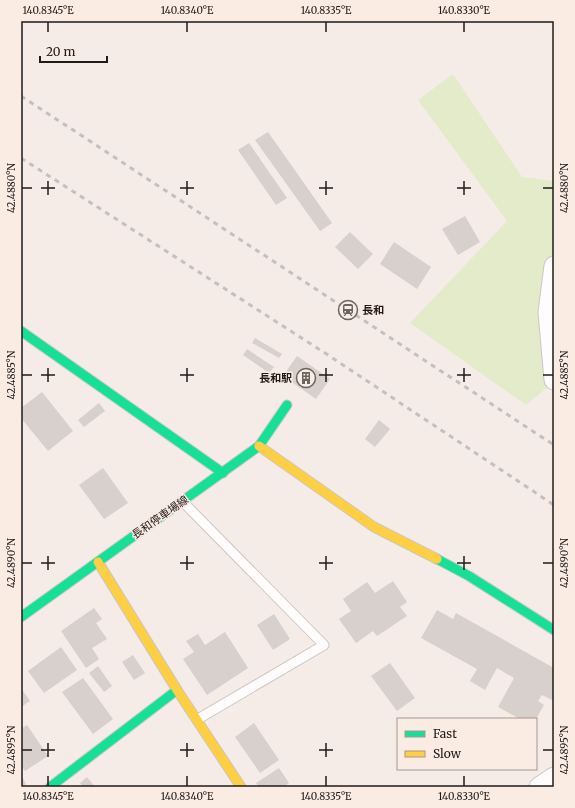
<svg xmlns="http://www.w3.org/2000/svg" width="575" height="808" font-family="Merriweather,'Noto Sans JP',serif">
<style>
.green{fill:#e3ebcb}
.building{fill:#d7d0cc}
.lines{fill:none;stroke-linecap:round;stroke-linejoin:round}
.lane-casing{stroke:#cdc6c3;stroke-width:11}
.street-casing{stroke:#cdc6c3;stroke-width:21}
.fast-casing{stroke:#cdc6c3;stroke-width:11}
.slow-casing{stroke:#cdc6c3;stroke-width:11}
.lane{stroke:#fefcfc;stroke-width:9}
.street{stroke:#fefcfc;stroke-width:19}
.fast{stroke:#16e098;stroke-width:9}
.slow{stroke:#ffcf43;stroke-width:9}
.rail{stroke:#c3c1bf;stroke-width:3;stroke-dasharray:5 5;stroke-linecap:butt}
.ticks{fill:none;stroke:#201b18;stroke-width:1.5}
.labels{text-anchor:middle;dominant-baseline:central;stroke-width:3;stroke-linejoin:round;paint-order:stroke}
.poi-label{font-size:11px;font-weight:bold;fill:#201b18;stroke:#faebe3;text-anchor:start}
.street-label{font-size:11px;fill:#201b18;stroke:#faebe3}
.neatline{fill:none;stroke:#201b18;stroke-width:1.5}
.ticks-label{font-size:10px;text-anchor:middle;fill:#201b18}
</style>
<rect width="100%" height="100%" fill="#f5ece8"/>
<path class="green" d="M453 74 522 177 554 181V382L526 405 410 323 507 221 418 100Z"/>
<g class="building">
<path d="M268 132 332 223 320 231 255 140Z"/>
<path d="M249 143 287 198 276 205 238 150Z"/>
<path d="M465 216 480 242 458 255 442 229Z"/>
<path d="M350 232 373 254 358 269 335 247Z"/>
<path d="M394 242 431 267 417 289 380 264Z"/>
<path d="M255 338 282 354 279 358 252 343Z"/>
<path d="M247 349 274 367 269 373 243 355Z"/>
<path d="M297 356 330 379 316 399 283 376Z"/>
<path d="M42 392 73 431 48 451 21 418V408Z"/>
<path d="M99 403 105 411 84 427 78 420Z"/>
<path d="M379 420 390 429 375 447 365 439Z"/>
<path d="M103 468 128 503 104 519 79 485Z"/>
<path d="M393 581 407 602 400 607 407 616 377 636 373 631 356 643 339 619 351 611 343 599 367 582 375 593Z"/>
<path d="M94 608 102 619 96 623 107 639 92 648 99 659 86 668 61 631Z"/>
<path d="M437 610 453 619 456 613 554 668V697L552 700 542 695 538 701 544 705 536 719H520L498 707 514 678 497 668 485 690 470 681 477 669 421 638Z"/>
<path d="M274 614 290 639 273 650 257 625Z"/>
<path d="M225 632 248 668 207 695 183 659 194 652 186 641 198 634 205 645Z"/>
<path d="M61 647 77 670 44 693 28 671Z"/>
<path d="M133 655 145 673 134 680 122 662Z"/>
<path d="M390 663 415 698 397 711 371 676Z"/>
<path d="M98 666 112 686 104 692 89 673Z"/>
<path d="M83 678 113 719 93 734 62 692Z"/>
<path d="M21 688 30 701 21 707Z"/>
<path d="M254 723 279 760 260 773 235 737Z"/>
<path d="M27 725 48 756 25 771 21 765V729Z"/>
<path d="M279 768 289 783 284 787H259L256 783Z"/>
<path d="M21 775 26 784 21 787Z"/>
<path d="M87 777 95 787H83L80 783Z"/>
</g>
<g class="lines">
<defs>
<path id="lane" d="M182 501 324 645 198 719"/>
<g id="street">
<path d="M554 266 548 312 554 380"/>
<path d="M539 787 554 777"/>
</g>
<g id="fast">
<path d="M21 331 223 473"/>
<path d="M437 559 469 576 554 630"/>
<path d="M21 617 259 446 287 405"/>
<path d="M50 787 177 690"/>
</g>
<g id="slow">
<path d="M259 446 374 527 437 559"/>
<path d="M98 562 177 690 241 787"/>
</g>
</defs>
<use href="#lane" class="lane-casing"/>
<use href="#street" class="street-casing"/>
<use href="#fast" class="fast-casing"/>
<use href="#slow" class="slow-casing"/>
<use href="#lane" class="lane"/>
<use href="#street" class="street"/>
<use href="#fast" class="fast"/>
<use href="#slow" class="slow"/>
<g class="rail">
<path d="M21 96 554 445"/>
<path d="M21 158 325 353 554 505"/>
</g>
</g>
<path class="ticks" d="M48 22V32M187 22V32M326 22V32M464 22V32M48 181V195M187 181V195M326 181V195M464 181V195M22 188H32M41 188H55M180 188H194M319 188H333M457 188H471M543 188H553M48 368V382M187 368V382M326 368V382M464 368V382M22 375H32M41 375H55M180 375H194M319 375H333M457 375H471M543 375H553M48 556V570M187 556V570M326 556V570M464 556V570M22 563H32M41 563H55M180 563H194M319 563H333M457 563H471M543 563H553M48 743V757M187 743V757M326 743V757M22 750H32M41 750H55M180 750H194M319 750H333M543 750H553M48 776V786M187 776V786M326 776V786M464 776V786"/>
<defs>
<symbol id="station-ring" viewBox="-11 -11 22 22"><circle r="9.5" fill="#faebe3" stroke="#6b6461" stroke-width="1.5"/><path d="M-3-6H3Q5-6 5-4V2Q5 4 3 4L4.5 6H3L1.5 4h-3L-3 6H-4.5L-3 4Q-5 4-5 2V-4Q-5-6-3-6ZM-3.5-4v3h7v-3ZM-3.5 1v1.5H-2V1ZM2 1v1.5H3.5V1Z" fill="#6b6461"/></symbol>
<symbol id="building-ring" viewBox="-11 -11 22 22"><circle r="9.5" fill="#faebe3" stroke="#6b6461" stroke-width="1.5"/><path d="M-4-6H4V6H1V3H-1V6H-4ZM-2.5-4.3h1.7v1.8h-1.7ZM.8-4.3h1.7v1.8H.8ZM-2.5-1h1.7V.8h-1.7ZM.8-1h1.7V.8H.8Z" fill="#6b6461"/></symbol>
</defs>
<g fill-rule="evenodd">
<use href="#station-ring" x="337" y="299" width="22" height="22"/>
<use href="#building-ring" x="295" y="367" width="22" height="22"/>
</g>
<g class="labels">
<g class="poi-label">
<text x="362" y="310">長和</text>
<text x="292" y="378" text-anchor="end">長和駅</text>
</g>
<g class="street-label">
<text transform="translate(160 517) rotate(-35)">長和停車場線</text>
</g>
</g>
<rect width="575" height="808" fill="none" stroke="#faebe3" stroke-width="44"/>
<rect x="397" y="718" width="140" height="52" fill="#faebe3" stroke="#a39892"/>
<rect x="405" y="731" width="20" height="6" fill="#16e098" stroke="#a39892"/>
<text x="433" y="738" font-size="12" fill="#201b18">Fast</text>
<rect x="405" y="751" width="20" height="6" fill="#ffcf43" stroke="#a39892"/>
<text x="433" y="758" font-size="12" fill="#201b18">Slow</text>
<path d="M40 56v6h67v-6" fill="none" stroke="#201b18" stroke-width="2"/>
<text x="46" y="56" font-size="12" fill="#201b18" stroke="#faebe3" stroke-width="3" paint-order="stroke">20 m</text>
<rect x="22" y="22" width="531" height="764" class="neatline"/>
<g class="ticks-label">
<text x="48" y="14">140.8345°E</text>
<text x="187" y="14">140.8340°E</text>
<text x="326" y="14">140.8335°E</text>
<text x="464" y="14">140.8330°E</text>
<text transform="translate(564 188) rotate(-90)" y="4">42.4880°N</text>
<text transform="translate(11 188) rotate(-90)" y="4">42.4880°N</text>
<text transform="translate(564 375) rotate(-90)" y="4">42.4885°N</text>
<text transform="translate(11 375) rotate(-90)" y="4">42.4885°N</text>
<text transform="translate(11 563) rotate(-90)" y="4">42.4890°N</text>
<text transform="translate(564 563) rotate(-90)" y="4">42.4890°N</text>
<text transform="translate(11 750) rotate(-90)" y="4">42.4895°N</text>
<text transform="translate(564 750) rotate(-90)" y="4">42.4895°N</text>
<text x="48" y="800">140.8345°E</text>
<text x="187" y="800">140.8340°E</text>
<text x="326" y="800">140.8335°E</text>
<text x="464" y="800">140.8330°E</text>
</g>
</svg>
